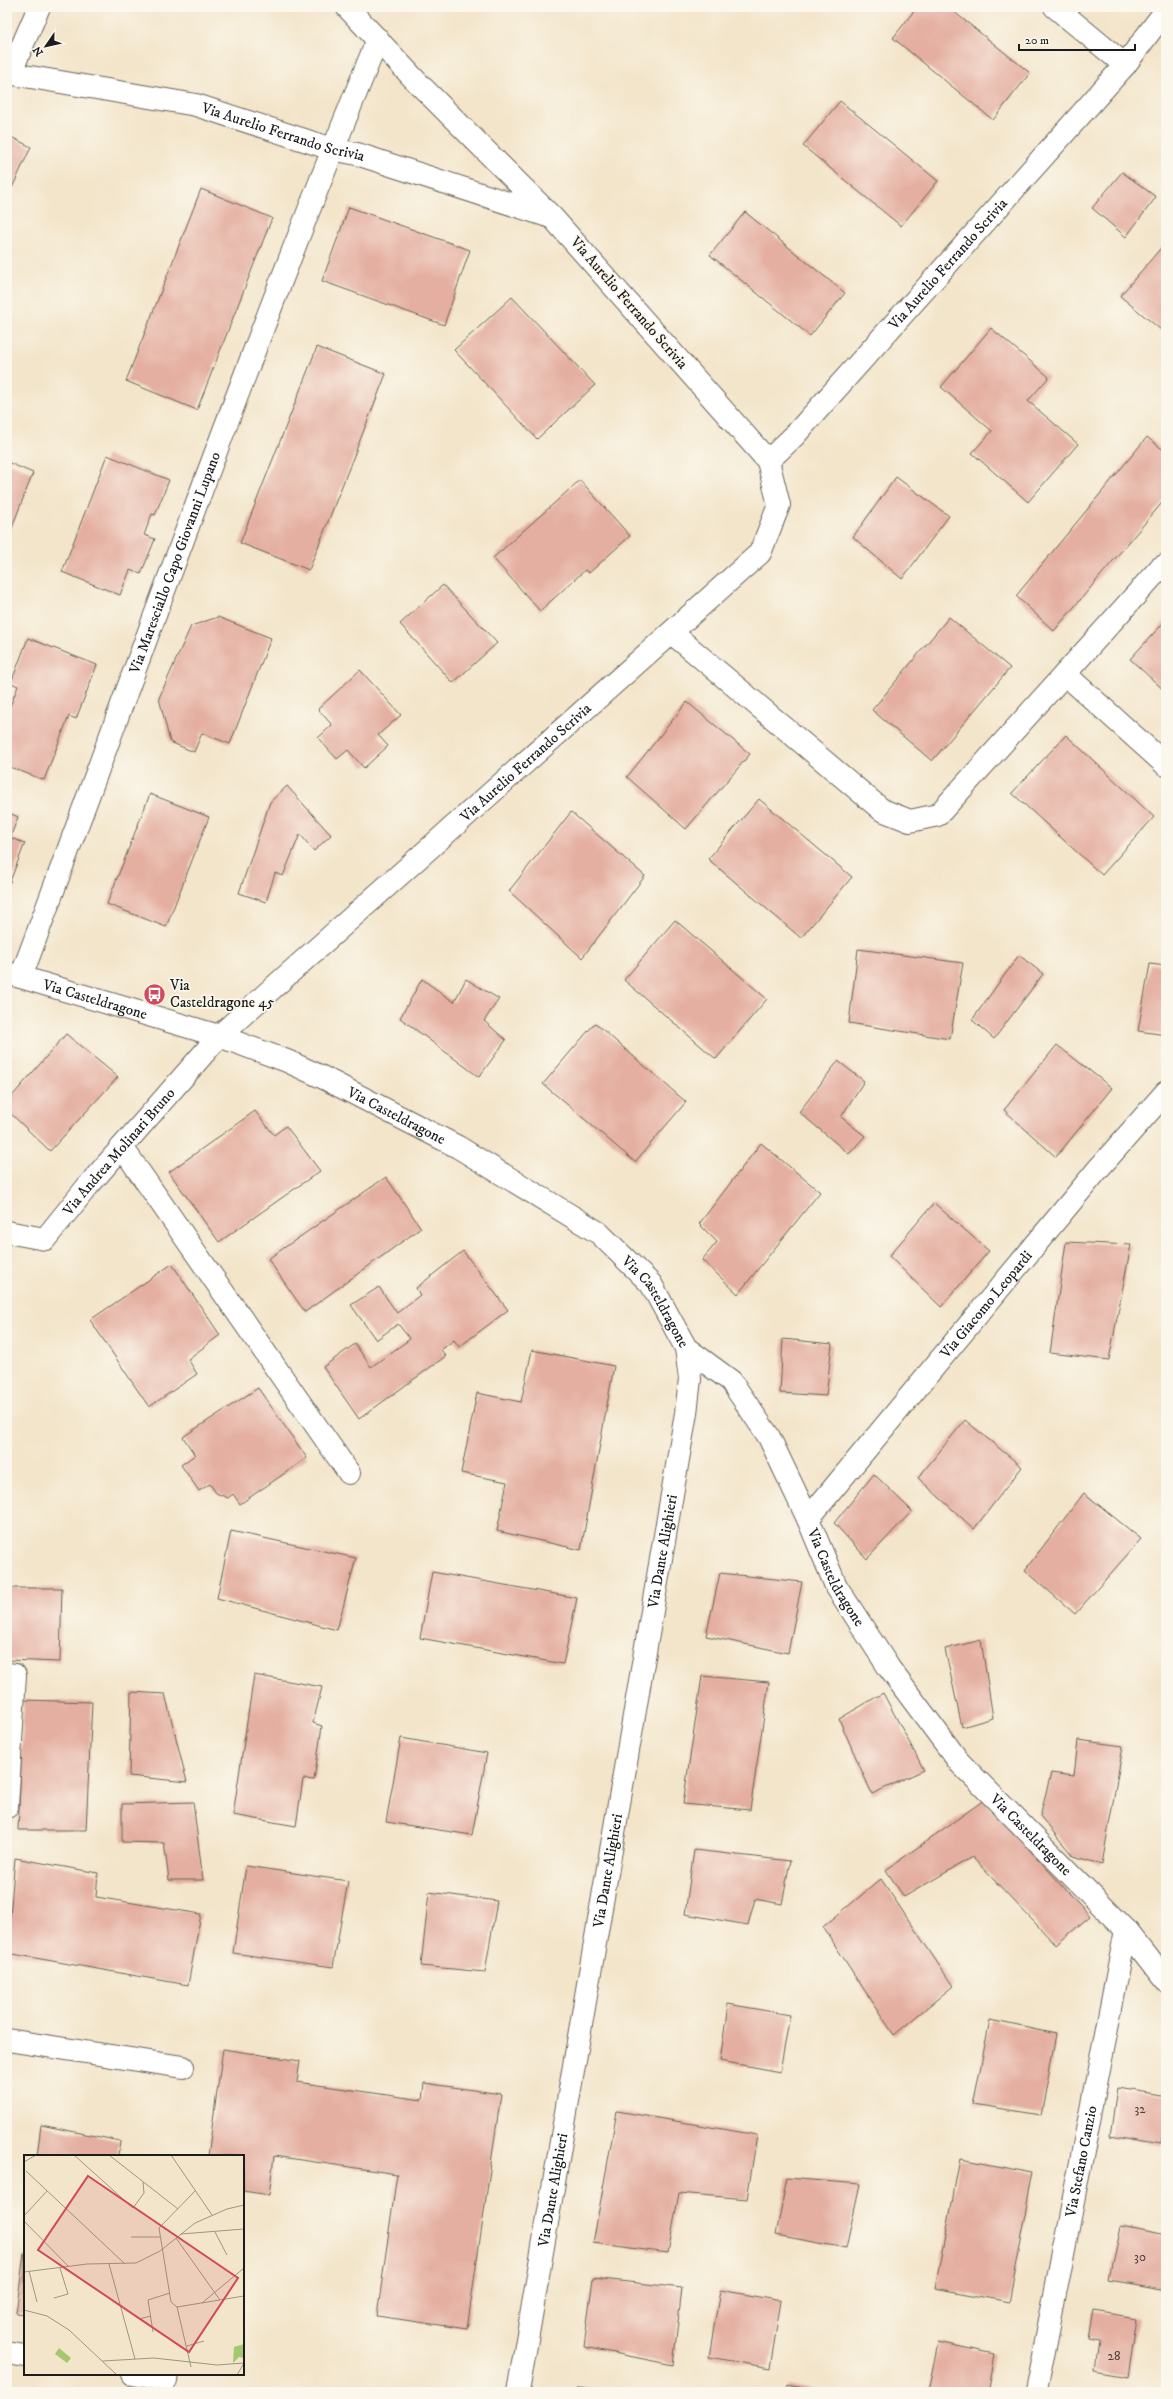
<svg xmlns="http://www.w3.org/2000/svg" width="1173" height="2399" font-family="'IM FELL DW Pica',serif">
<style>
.building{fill:#e4afa0}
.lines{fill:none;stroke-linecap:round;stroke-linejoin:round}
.minor-casing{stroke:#676259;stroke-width:24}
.minor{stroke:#fff;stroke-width:22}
.labels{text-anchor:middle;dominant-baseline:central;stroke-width:3.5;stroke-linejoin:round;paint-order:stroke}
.number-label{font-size:13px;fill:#4e413d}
.street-label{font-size:15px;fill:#1c1c1c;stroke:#fbf7ec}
.poi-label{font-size:15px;fill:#1c1c1c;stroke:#fbf7ec;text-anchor:start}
.inset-road{fill:none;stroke:#9d9584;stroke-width:1}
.view{fill:#d1495b;fill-opacity:0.15;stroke:#d1495b;stroke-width:2}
.inset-edge{fill:none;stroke:#1c1c1c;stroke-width:2}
</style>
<rect width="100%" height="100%" fill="#fbf7ec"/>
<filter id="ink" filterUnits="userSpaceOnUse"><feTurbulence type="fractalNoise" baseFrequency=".025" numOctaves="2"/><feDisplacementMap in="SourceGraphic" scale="8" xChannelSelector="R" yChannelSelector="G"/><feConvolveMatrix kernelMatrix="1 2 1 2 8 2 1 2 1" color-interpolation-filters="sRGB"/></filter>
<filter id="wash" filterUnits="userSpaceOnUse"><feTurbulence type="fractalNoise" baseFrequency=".012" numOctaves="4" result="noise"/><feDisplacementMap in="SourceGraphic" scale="16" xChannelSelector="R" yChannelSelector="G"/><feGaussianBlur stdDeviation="0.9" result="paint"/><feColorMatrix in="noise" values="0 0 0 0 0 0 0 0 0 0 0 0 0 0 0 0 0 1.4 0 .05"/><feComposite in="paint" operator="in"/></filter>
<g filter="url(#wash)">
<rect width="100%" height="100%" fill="#f3e5ca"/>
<g id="blocks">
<g class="building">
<path d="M917 7H948L1030 73 993 120 893 38Z"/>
<path d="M840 101 938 181 901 226 803 146Z"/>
<path d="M7 135 31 147 12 188 7 185Z"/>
<path d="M1122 172 1156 197 1126 237 1092 208Z"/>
<path d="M201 189 272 218 197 410 126 381Z"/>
<path d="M349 207 470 250 444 325 322 281Z"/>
<path d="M745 212 845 293 810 336 710 255Z"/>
<path d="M1166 242V334L1120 296Z"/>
<path d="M512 297 595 385 537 439 454 350Z"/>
<path d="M991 328 1049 377 1028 401 1078 444 1028 502 972 453 992 431 941 387Z"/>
<path d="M317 347 386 374 309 570 240 543Z"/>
<path d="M1147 437 1166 452V498L1054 631 1016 596Z"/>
<path d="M107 455 169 480 155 515 152 514 144 535 155 539 141 574 130 570 120 595 62 572Z"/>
<path d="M7 462 33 473 7 540Z"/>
<path d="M896 477 949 516 902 579 853 537Z"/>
<path d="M580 480 630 536 589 573 585 570 540 611 493 558Z"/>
<path d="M443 585 497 643 453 683 400 624Z"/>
<path d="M218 617 271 638 230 744 202 733 194 752 170 742 159 698 191 626Z"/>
<path d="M949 617 1010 668 932 761 872 710Z"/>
<path d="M1166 620V692L1130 659Z"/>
<path d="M28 638 97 665 76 719 69 716 44 780 7 766V714L18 686 11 683Z"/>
<path d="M360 670 401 715 378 735 388 746 364 768 348 750 337 759 318 738 332 725 318 709Z"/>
<path d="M687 702 750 754 686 829 627 777Z"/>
<path d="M1066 735 1154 817 1102 875 1012 793Z"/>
<path d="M287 786 331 835 314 851 300 834 283 876 275 873 266 902 239 893 270 802Z"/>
<path d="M150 794 209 817 166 927 107 904Z"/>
<path d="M759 799 852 877 801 938 708 859Z"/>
<path d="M7 812 18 817 10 838 25 843 9 884 7 883Z"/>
<path d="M571 812 645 876 582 958 509 891Z"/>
<path d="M675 920 767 999 716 1059 624 980Z"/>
<path d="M858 949 963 963 950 1039 849 1023Z"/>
<path d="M1019 955 1043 974 994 1039 972 1020Z"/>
<path d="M1150 964 1166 966V1035L1138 1031Z"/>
<path d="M422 979 454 1002 466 979 499 999 484 1021 506 1040 479 1077 400 1018Z"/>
<path d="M595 1023 686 1102 635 1162 543 1084Z"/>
<path d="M66 1034 118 1077 50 1151 7 1110V1102Z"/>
<path d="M1057 1045 1112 1088 1056 1157 1004 1110Z"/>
<path d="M838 1061 864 1081 841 1117 865 1136 849 1154 799 1112Z"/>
<path d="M255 1111 274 1135 286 1126 320 1171 219 1242 169 1172Z"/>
<path d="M761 1143 820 1192 738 1294 702 1260 717 1242 699 1224Z"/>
<path d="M386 1177 421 1228 305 1312 268 1259Z"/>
<path d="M934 1203 989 1251 941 1307 889 1256Z"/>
<path d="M1066 1242 1131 1245 1109 1360 1050 1353Z"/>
<path d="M463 1251 508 1310 459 1347 454 1340 441 1350 446 1356 359 1419 323 1367 355 1344 371 1367 410 1339 398 1324 376 1340 351 1305 379 1287 397 1313 420 1295 416 1288Z"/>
<path d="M172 1264 220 1335 188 1359 197 1374 149 1407 90 1320Z"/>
<path d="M783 1339 832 1344 826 1396 780 1393Z"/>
<path d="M532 1350 614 1366 581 1550 497 1531 507 1482 461 1473 477 1393 521 1402Z"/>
<path d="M258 1388 307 1458 240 1504 233 1494 228 1498 216 1493 210 1484 199 1491 181 1465 195 1455 183 1437Z"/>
<path d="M965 1420 1022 1467 974 1529 918 1478Z"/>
<path d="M874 1474 912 1511 867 1559 834 1523Z"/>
<path d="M1084 1493 1141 1539 1075 1614 1025 1570Z"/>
<path d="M231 1531 356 1558 337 1630 217 1598Z"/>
<path d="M432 1572 577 1598 563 1664 420 1638Z"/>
<path d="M720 1573 802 1582 788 1653 706 1636Z"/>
<path d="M7 1588H62L60 1662 7 1660Z"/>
<path d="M981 1640 993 1718 962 1727 945 1649Z"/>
<path d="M254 1675 322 1687 313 1723 322 1726 314 1780 303 1779 296 1826 233 1815Z"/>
<path d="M702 1676 769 1682 750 1810 683 1804Z"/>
<path d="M131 1692 165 1694 187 1782 129 1776Z"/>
<path d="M883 1693 924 1770 872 1794 839 1719Z"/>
<path d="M24 1700 92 1702 86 1830H18Z"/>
<path d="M401 1738 487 1753 472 1835 386 1822Z"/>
<path d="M1078 1740 1123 1746 1102 1864 1073 1856 1040 1816 1051 1773 1074 1776Z"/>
<path d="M984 1800 1090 1916 1056 1945 972 1857 904 1897 886 1870Z"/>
<path d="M193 1802 203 1880H169L164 1843 122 1842V1804Z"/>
<path d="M694 1850 790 1861 782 1904 755 1899 748 1925 685 1914Z"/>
<path d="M15 1858 98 1873 96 1897 201 1914 188 1985 7 1953Z"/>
<path d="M246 1866 348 1881 333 1967 233 1953Z"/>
<path d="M881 1879 953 1986 894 2035 823 1927Z"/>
<path d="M429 1892 497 1901 485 1972 421 1966Z"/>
<path d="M728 2004 790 2015 780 2072 720 2061Z"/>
<path d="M990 2020 1056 2034 1041 2115 973 2104Z"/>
<path d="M223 2049 300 2061 297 2082 422 2100 424 2083 501 2094 467 2329 377 2316 397 2174 274 2156 269 2195 243 2191V2156H208Z"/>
<path d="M1117 2088 1166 2096V2121L1162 2145 1110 2136Z"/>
<path d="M617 2111 757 2135 747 2199 679 2193 668 2253 593 2243Z"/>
<path d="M41 2125 120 2141 118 2156H37Z"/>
<path d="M960 2159 1034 2173 1009 2302 936 2288Z"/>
<path d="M787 2178 860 2184 846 2248 776 2235Z"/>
<path d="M1121 2226 1166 2235V2290L1110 2280Z"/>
<path d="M24 2254H25V2314L16 2313Z"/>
<path d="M593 2278 682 2288 673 2365 584 2347Z"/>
<path d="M720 2290 781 2301 770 2368 709 2357Z"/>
<path d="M1092 2311 1138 2318 1129 2377 1094 2371 1098 2341 1087 2339Z"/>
<path d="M938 2342 994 2354 987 2392H928Z"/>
<path d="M788 2385 818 2391V2392H787Z"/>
<path d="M578 2388 615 2391V2392H577Z"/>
</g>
</g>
</g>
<g filter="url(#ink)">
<use href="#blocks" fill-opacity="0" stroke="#676259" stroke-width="1"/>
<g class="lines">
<defs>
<g id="minor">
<path d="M1055 7 1125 65"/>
<path id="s1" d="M7 73 196 105 332 149 357 154 548 216"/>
<path d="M10 74 39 7"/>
<path id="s2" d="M768 461 795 435 1125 65 1166 10"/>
<path d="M672 633 882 810 910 821 938 815 1160 568 1166 565"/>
<path d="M1065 674 1166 765"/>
<path id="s3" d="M7 973 219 1036 287 1061 324 1078 458 1147 599 1233 651 1284 686 1348 731 1381 769 1437 808 1519 836 1586 889 1668 960 1763 1126 1930 1166 1981"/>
<path id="s4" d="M21 977C138 664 250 348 378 39"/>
<path d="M122 1147 349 1473"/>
<path id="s5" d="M7 1232 45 1239 87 1187 219 1036 760 553 779 505 768 461 553 218 416 81 347 7"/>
<path id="s6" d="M808 1519 1099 1168 1166 1092"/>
<path d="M7 1674 15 1675 7 1807"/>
<path d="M7 2040 183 2067"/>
<path d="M7 2353 25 2356"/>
<path d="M132 2374 166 2380 167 2374"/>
<path id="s7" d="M518 2392 686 1413 690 1379 686 1348"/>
<path id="s8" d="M1036 2392 1126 1930"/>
</g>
</defs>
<use href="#minor" class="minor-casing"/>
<use href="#minor" class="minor"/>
</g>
</g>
<defs>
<symbol id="bus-disc" viewBox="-11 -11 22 22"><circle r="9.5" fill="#d1495b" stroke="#fbf7ec"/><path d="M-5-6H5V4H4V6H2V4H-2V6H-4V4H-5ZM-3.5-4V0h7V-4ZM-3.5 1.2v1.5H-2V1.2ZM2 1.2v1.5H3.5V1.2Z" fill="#fff"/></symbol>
</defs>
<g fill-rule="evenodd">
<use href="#bus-disc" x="142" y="982" width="25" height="25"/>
</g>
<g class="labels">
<g class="number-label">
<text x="1140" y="2109">32</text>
<text x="1140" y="2257">30</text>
<text x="1114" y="2356">28</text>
</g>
<g class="street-label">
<text stroke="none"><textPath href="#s1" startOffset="283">Via Aurelio Ferrando Scrivia</textPath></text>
<text stroke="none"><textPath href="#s2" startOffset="267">Via Aurelio Ferrando Scrivia</textPath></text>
<text transform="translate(629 303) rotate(49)">Via Aurelio Ferrando Scrivia</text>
<text stroke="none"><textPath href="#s4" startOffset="442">Via Maresciallo Capo Giovanni Lupano</textPath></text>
<text stroke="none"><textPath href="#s5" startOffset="717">Via Aurelio Ferrando Scrivia</textPath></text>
<text stroke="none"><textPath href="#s3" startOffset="92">Via Casteldragone</textPath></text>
<text stroke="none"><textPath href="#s3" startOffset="416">Via Casteldragone</textPath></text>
<text stroke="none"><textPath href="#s5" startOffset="153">Via Andrea Molinari Bruno</textPath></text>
<text stroke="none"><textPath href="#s3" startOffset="740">Via Casteldragone</textPath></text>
<text stroke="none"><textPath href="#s6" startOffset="279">Via Giacomo Leopardi</textPath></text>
<text stroke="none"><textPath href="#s7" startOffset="853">Via Dante Alighieri</textPath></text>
<text stroke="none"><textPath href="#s3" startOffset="1075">Via Casteldragone</textPath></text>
<text stroke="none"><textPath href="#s3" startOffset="1400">Via Casteldragone</textPath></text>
<text stroke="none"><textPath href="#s7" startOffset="529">Via Dante Alighieri</textPath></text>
<text stroke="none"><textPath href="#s8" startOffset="235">Via Stefano Canzio</textPath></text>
<text stroke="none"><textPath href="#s7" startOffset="205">Via Dante Alighieri</textPath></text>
</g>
<g class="poi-label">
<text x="170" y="985">Via<tspan x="170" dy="17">Casteldragone 45</tspan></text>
</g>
</g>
<g transform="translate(24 2155)">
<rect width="220" height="220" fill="#f3e5ca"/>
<path d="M220 189V203L215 202 209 208 210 192ZM35 193 47 203 43 208 31 199Z" fill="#a7c76f"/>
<path class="inset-road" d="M50 0 109 53 120 38 119 27M85 0 154 54M147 0 188 60M0 7 12 0M2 16 101 109M171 36 135 73 147 147 153 152 220 141M0 61 23 36M0 66 45 112M191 77 203 100M157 79 220 74M107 82H137M152 83 196 145M85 109 111 204M5 116 13 147M0 117 63 109 112 108 136 96 171 68 203 54 220 50M30 143 44 139 36 113M178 148 220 113M153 152 167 212M0 155 23 161 45 175 93 220M115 164 127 161M129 177 124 145 146 138M163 191 180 186M79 206 130 203 193 210 220 208M213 220 220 208"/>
<path class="view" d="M64 21 214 123 165 197 14 95Z"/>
<rect width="220" height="220" class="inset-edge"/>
</g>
<rect width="1173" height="2399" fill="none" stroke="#fbf7ec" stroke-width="24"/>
<g transform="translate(46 46) rotate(236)" stroke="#fbf7ec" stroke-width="3" paint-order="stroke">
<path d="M0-3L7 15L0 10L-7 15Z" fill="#1c1c1c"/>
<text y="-6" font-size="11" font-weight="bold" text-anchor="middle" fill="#1c1c1c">N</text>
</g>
<path d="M1019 44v6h116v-6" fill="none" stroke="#1c1c1c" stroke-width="2"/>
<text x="1025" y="44" font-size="12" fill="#1c1c1c" stroke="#fbf7ec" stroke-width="3" paint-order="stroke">20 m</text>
</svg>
